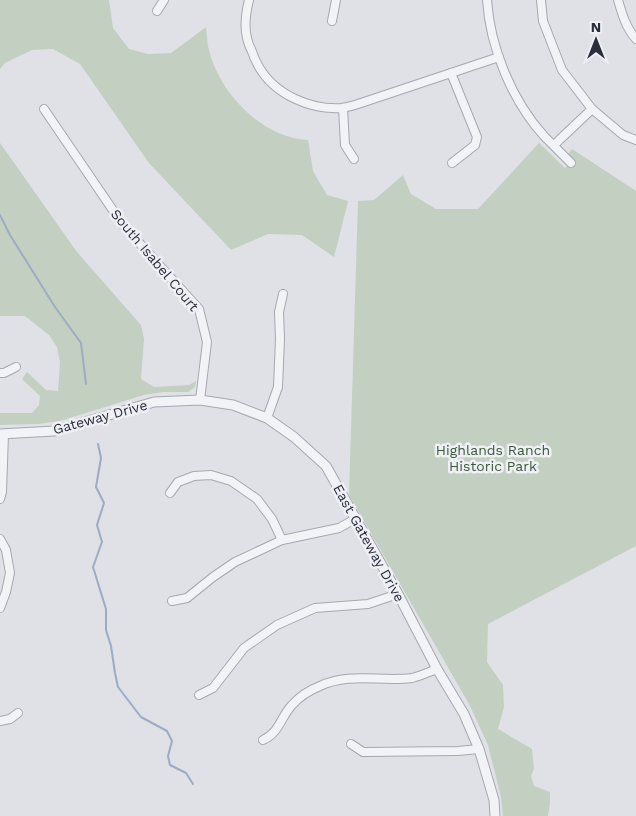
<svg xmlns="http://www.w3.org/2000/svg" width="636" height="816" font-family="'Work Sans',sans-serif">
<style>
.green{fill:#c3d0c1}
.lines{fill:none;stroke-linecap:round;stroke-linejoin:round}
.stream{stroke:#9dabc4;stroke-width:2}
.minor-casing{stroke:#a5a8b1;stroke-width:10}
.tertiary-casing{stroke:#a5a8b1;stroke-width:11}
.minor{stroke:#f2f3f6;stroke-width:8}
.tertiary{stroke:#f2f3f6;stroke-width:9}
.labels{text-anchor:middle;dominant-baseline:central;stroke-width:5;stroke-linejoin:round;paint-order:stroke}
.street-label{font-size:14px;fill:#2a2e3d;stroke:#eff0f5}
.park-label{font-size:14px;fill:#3a5738;stroke:#eff0f5}
</style>
<rect width="100%" height="100%" fill="#dfe1e7"/>
<g class="green">
<path d="M0 0H109L113 28 129 49 148 54 171 53 206 27C207 36 207 45 210 54 222 95 263 138 308 140L313 171 327 195 348 201 334 257 302 235 268 234 231 250 149 163 80 64 53 49 32 50 5 63 0 69Z"/>
<path d="M0 143 77 252 141 325 144 339 141 379 154 387 189 385 196 381 195 387 188 392H163L144 395 60 421 38 424 0 425V413H32L39 405 40 396 22 379 27 372 46 390 58 391 60 362 57 347 49 335 25 316H0Z"/>
<path d="M539 143 565 168 573 160 568 154 572 149 636 191V546L488 624 487 662 503 685 504 707 498 729 532 749 534 769 531 776 534 786 550 792V804L548 816H503L501 797 488 745 469 704 349 495 358 201 374 200 403 175 411 194 436 209H478Z"/>
</g>
<g class="lines">
<g class="stream">
<path d="M0 215 10 235 55 307 81 343 86 384"/>
<path d="M98 444 101 458 96 487 104 503 97 525 102 542 93 567 106 609V630L111 646 115 673 118 687 141 717 167 731 172 741 168 756 170 765 186 773 193 784"/>
</g>
<defs>
<g id="minor">
<path d="M249 0C246 12 244 26 247 38 248 42 249 46 251 49 253 55 256 62 259 67 275 95 311 110 342 108 348 107 355 105 361 103L499 57"/>
<path d="M487 0C490 47 512 101 544 136 553 145 562 154 571 163"/>
<path d="M541 0 543 21 562 70 592 109 623 135 636 140"/>
<path d="M618 0C622 14 626 28 636 39"/>
<path d="M157 11 164 0"/>
<path d="M332 21 336 0"/>
<path d="M451 73 477 137 475 145 452 163"/>
<path d="M343 108 345 145 354 159"/>
<path d="M44 109 123 225 199 309 207 342 200 400"/>
<path d="M554 145 592 109"/>
<path d="M0 373H4L16 367"/>
<path d="M267 418 278 387 280 339 279 312 283 294"/>
<path d="M170 493 178 482 194 476 211 475 231 481 257 499 272 519 282 540"/>
<path d="M0 499 2 492 4 434"/>
<path d="M0 539 6 550 10 573 6 592 0 608"/>
<path d="M172 601 187 598 213 577 235 562 282 540 339 528 355 519"/>
<path d="M199 695 213 688 244 648 277 625 315 608 368 604 398 594"/>
<path d="M0 721 10 719 18 713"/>
<path d="M263 740C280 732 280 718 292 705 299 697 310 690 320 686 349 672 381 682 412 678 420 676 429 672 437 669"/>
<path d="M351 744 363 752 458 751 479 749"/>
</g>
<path id="tertiary" d="M0 434 54 431 154 402 200 400 233 405 267 418 294 437 326 466 398 594 437 669 464 714 479 749 494 800 495 816"/>
</defs>
<use href="#minor" class="minor-casing"/>
<use href="#tertiary" class="tertiary-casing"/>
<use href="#minor" class="minor"/>
<use href="#tertiary" class="tertiary"/>
</g>
<g class="labels">
<g class="street-label">
<text transform="translate(155 260) rotate(50)">South Isabel Court</text>
<text transform="translate(100 417) rotate(-15)">Gateway Drive</text>
<text transform="translate(369 543) rotate(61)">East Gateway Drive</text>
</g>
<g class="park-label">
<text x="493" y="450">Highlands Ranch<tspan x="493" dy="16">Historic Park</tspan></text>
</g>
</g>
<g transform="translate(596 40)" stroke="#eff0f5" stroke-width="4" paint-order="stroke">
<path d="M0-4L9 19L0 12L-9 19Z" fill="#2a2e3d"/>
<text y="-8" font-size="14" font-weight="bold" text-anchor="middle" fill="#2a2e3d">N</text>
</g>
</svg>
